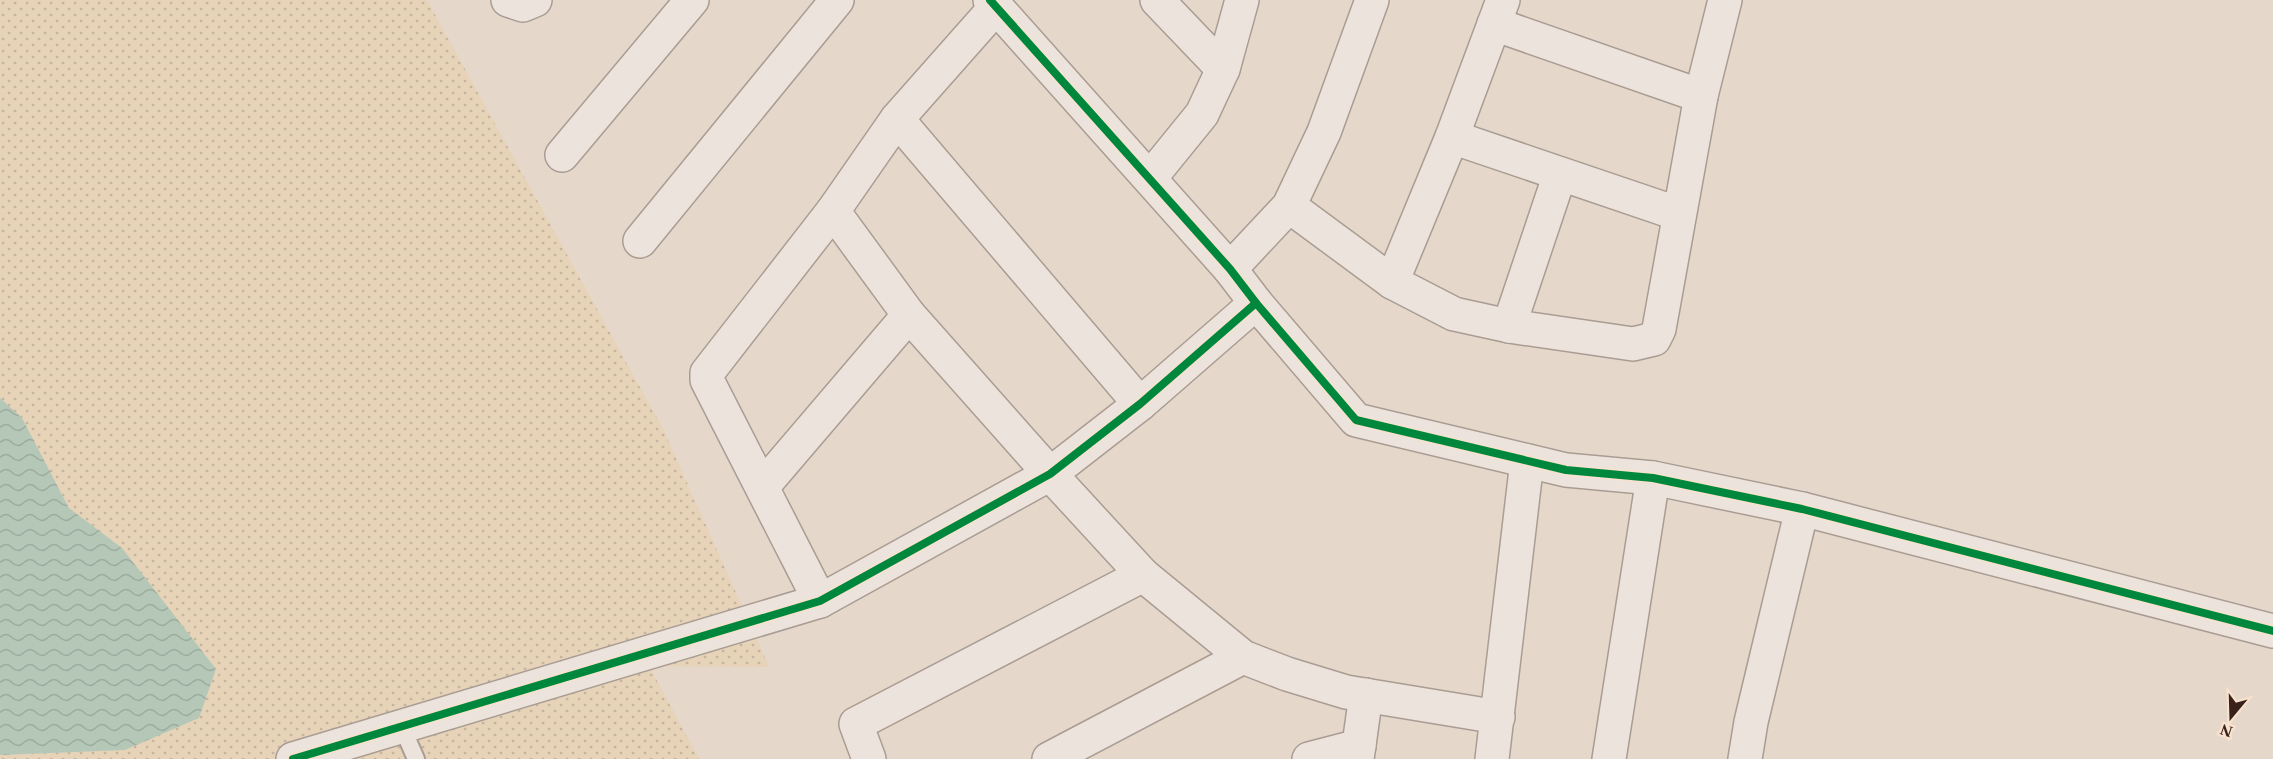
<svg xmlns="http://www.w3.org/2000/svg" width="2273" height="759" font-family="'Times New Roman',serif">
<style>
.farmland{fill:url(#farmland-dots)}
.water{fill:url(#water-waves)}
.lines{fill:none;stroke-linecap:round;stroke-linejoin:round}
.service-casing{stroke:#aa9c93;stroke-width:20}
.minor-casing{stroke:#aa9c93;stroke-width:36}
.tertiary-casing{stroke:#aa9c93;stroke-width:36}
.service{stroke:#ece4dc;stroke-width:16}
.minor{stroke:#ece4dc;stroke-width:33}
.tertiary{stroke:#ece4dc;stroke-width:33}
.cycleway-casing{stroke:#f8e2cd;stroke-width:11}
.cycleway{stroke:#00873e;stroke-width:8}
</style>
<defs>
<pattern id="farmland-dots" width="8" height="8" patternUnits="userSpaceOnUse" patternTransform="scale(1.5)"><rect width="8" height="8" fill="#e6d3b8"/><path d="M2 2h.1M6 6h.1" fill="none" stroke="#c6b59e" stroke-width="1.8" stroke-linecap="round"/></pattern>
<pattern id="water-waves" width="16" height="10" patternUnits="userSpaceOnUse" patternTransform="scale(1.5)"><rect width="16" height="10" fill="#b5c8b8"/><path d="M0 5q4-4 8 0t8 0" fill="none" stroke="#9cac9e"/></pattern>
</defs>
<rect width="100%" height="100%" fill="#e5d7c9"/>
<path class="farmland" d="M0 0H427L664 431 769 667 649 666 699 759H0Z"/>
<path class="water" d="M0 398 22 418 69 508 122 548 216 669 199 718 125 750 0 755Z"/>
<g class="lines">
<defs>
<path id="service" d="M402 727 416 759"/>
<g id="minor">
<path d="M508 0 523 5 535 0"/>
<path d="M1157 0 1223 69"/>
<path d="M1494 24 1701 96"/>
<path d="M897 119 1140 404"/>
<path d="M1452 137 1679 214"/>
<path d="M562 155 692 0"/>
<path d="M1150 178 1202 114 1223 69 1242 0"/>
<path d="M1289 206 1392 282 1454 314 1509 326 1633 344 1654 339 1659 329 1701 96 1725 0"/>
<path d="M833 211 909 315 1050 474 1143 575 1243 657 1287 674 1346 692 1498 717"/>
<path d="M640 241 837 0"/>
<path d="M1230 269 1289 206 1324 132 1372 0"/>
<path d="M1392 282 1452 137 1503 0"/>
<path d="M1509 326 1560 174"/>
<path d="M763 486 909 315"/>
<path d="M820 601 707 380V373L833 211 897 119 996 7"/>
<path d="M293 759 820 601 1050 474 1140 404 1256 303"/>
<path d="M869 759 856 724 1143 575"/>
<path d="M1049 759 1243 657"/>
<path d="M1309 759 1359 746"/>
<path d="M1357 759 1366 695"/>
<path d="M1492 759 1527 461"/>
<path d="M1609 759 1653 478"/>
</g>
<g id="tertiary">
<path d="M990 0 1230 269 1256 303 1356 420 1566 470 1653 478 1802 509 2273 631"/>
<path d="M1745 759 1751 722 1802 509"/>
</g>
</defs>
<use href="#service" class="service-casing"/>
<use href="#minor" class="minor-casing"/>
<use href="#tertiary" class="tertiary-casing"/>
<use href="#service" class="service"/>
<use href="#minor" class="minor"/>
<use href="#tertiary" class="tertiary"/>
<defs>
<g id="cycleway">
<path d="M990 0 1230 269 1256 303 1356 420 1566 470 1653 478 1802 509 2273 631"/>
<path d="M293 759 820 601 1050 474 1140 404 1256 303"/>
</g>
</defs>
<use href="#cycleway" class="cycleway-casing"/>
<use href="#cycleway" class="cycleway"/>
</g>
<g transform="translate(2231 717) rotate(199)" stroke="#f8e2cd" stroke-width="4.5" paint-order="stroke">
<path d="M0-4.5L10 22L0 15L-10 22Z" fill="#39221b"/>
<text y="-9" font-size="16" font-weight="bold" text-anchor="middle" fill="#39221b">N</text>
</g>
</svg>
